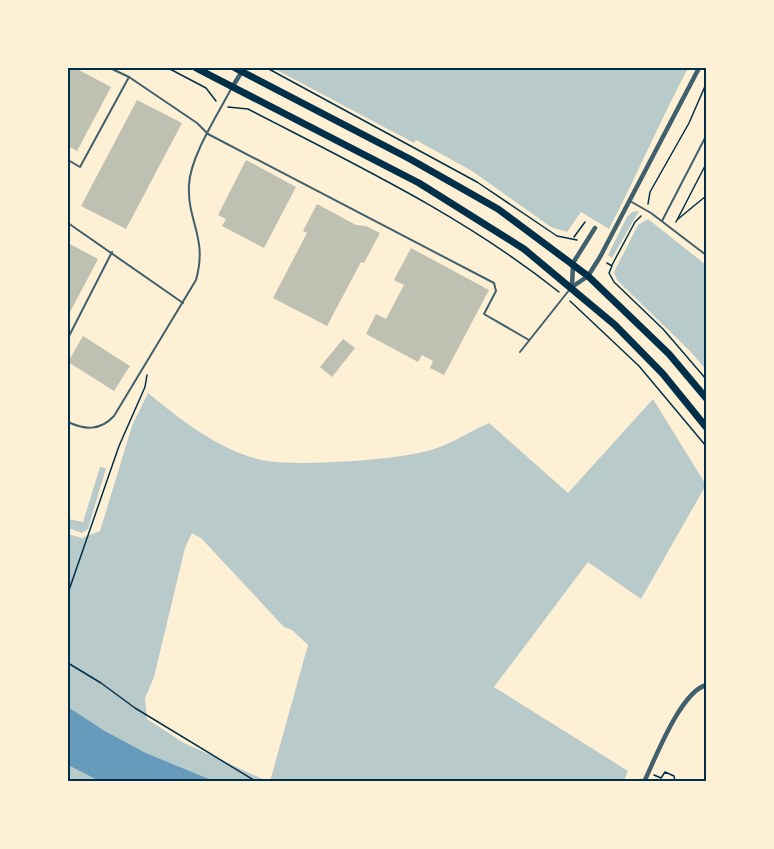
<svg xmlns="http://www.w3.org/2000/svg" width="774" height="849" font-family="Rubik,sans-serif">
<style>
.green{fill:#b9caca}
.water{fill:#669bbc}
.building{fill:#bec0b2}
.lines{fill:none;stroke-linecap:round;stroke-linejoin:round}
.path{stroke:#003049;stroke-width:1.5}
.service{stroke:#3f606c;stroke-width:2}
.minor{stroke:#3f606c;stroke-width:4.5}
.secondary{stroke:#003049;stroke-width:7}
.neatline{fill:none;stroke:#003049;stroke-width:2}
</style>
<rect width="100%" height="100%" fill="#fdf0d5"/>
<g class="green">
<path d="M273 68H688C660 121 637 175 609 229L581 212 567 232 551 227 472 171 416 140 414 143Z"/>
<path d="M639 211 612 258 608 255 627 217 632 212Z"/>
<path d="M648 219 706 265V370L691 352 617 280 614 272 638 225Z"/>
<path d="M148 393C181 420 215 447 257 459 288 468 399 460 431 450 451 444 471 431 489 423L568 493 653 399 706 485 641 599 588 562 494 687 628 771 624 781H270L308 645 292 630 284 627 202 539 192 533 185 548 154 677 145 698 147 719 184 743 267 781H214L146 753 105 731 68 707V534L82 538 100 531 132 426Z"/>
<path d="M100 467 106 468 88 529 82 533 68 528V519L83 522Z"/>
<path d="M68 765 99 781H68Z"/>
</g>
<path class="water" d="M68 707 105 731 146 753 214 781H99L68 765Z"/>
<g class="building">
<path d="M69 68H75L111 87 77 151 68 146Z"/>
<path d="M137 100 182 123 126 229 81 206Z"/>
<path d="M246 160 296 187 264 248 222 226 226 219 218 215Z"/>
<path d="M317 204 356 225 366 226 380 233 364 263 361 262 327 326 273 298 307 233 303 231Z"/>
<path d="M68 243 98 259 68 316Z"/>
<path d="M411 248 489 290 444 375 430 368 433 361 422 355 418 362 366 334 376 314 386 319 404 285 394 280Z"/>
<path d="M83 336 130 366 114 391 68 362Z"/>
<path d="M343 339 355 348 332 377 320 367Z"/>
</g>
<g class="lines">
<g class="path">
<path d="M168 68 206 88 216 101"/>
<path d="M267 68 477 182 557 236 577 240"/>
<path d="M228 107 248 109C356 165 464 216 559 292"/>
<path d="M648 204 650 192 689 123 706 84"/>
<path d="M678 219 706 196"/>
<path d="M676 222 706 164"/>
<path d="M574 237 585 222"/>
<path d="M607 263 612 266 609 273 614 282 663 329 706 379"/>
<path d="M612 265 635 222 641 216"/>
<path d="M570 301 639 366 706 446"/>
<path d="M68 593 119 446 145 387 147 375"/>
<path d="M68 663 101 683 135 708 257 782"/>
<path d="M654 775 661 778 665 772 674 776 675 782"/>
</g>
<g class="service">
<path d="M129 77 197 123 208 134 494 283 496 291 484 314 529 340"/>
<path d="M68 160 80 167 129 77 110 68"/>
<path d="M630 201 651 213 706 255"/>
<path d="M662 221 706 136"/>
<path d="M68 223 183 303"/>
<path d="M68 338 112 252"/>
<path d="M520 352 570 289"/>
<path d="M68 422C85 430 100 431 114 416L196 280C208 237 187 222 189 185 190 157 218 114 231 89"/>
</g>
<g class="minor">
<path d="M233 86 244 68"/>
<path d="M572 287 588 276 600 257 699 68"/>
<path d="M572 287 573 263 595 228"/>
<path d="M644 782C656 757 680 693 706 685"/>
</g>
<g class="secondary">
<path d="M196 68 419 183 524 249 615 325 663 374 706 427"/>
<path d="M235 68 410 159 498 209 588 276 669 354 706 398"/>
</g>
</g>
<rect width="774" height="849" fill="none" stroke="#fdf0d5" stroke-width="138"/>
<rect x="69" y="69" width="636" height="711" class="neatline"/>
</svg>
